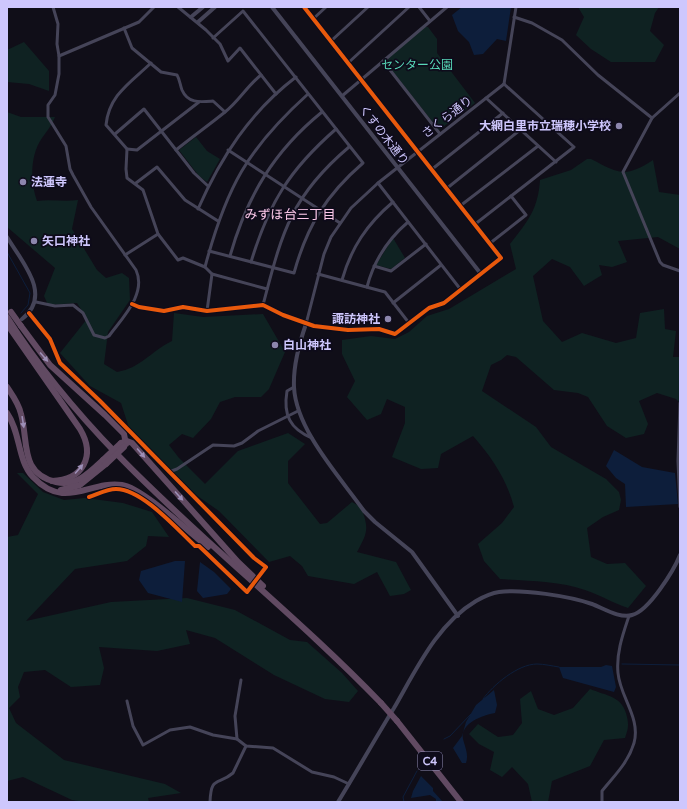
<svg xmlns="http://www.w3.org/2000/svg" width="687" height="809" font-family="'Varela Round','Noto Sans JP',sans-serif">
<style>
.green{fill:#0f2222}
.water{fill:#0d1e3b}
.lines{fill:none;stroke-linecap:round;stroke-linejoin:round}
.stream{stroke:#0d1e3b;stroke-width:1}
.minor-tunnel{stroke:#2c2a3a;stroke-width:3;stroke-dasharray:3 1.5;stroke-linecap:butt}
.minor{stroke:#454458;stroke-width:3}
.tertiary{stroke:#454458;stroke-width:4}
.motorway{stroke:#614a62;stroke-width:6}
.motorway-bridge{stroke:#614a62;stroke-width:6}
.cycleway-casing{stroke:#0e0b1b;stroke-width:6}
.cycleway{stroke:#e8590c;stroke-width:4}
.oneway{fill:#9d8fb7}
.poi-dot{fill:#8c86ad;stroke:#0e0b1b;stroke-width:1.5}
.labels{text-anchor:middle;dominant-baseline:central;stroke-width:3.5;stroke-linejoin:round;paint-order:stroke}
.shield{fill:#0e0b1b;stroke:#948fb9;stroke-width:1}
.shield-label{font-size:11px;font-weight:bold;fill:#cec7fd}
.park-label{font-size:12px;fill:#58d9b8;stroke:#0e0b1b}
.street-label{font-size:12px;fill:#cec7fd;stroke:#0e0b1b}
.poi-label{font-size:12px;font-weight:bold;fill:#cec7fd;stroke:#0e0b1b;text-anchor:start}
.neighbourhood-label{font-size:13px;fill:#fdc9ea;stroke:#0e0b1b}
</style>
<rect width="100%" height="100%" fill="#100e18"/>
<g class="green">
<path d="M578 7H659L655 13 650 31 664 45 655 62H611L591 49 576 35 584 17Z"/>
<path d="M425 27H428L437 39V53L475 103 439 130 386 63V60Z"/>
<path d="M24 42 49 71V91L29 84 7 82V50Z"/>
<path d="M7 112 21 117H55C51 126 48 130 42 138 30 155 30 182 37 201 51 199 64 202 78 200L72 229 97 270 106 278 122 273 129 278 130 300 108 332 104 364 117 372C141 368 151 351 172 341L174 313 203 317 263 314 285 352 269 389 261 397H235L220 402 211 419 193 438 182 434 169 445 179 458 205 484 238 451 288 433 305 444 288 461V483L320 524 327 523 352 502 361 507C369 529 368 532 357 552L396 562 411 590 404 594 390 596 377 572 354 584 308 576 302 566 290 556 269 562 219 511 196 495 130 431 121 403 90 386 60 353 87 319 77 303 48 305 44 296 55 268 7 227Z"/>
<path d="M196 137 207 151 220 159 207 182 199 176 179 150Z"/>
<path d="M587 159H591C620 174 625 178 653 160L659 192 680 195V249L658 237 618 241 627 262 612 267 599 265 602 275 584 286 570 267 552 259 533 276 543 321 562 342 582 333 616 343 636 338 640 313 664 309 665 329 676 331 673 357H680V403L676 399 657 393 639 401 648 424 644 434 626 438 607 426 588 397 578 393 554 390 516 357 507 355 501 360 491 365 482 391 536 427 551 447 606 479 619 492 621 500 619 510 603 517 587 528 591 557 607 564 625 563 646 586 628 608C613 603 600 595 585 590 559 581 528 581 500 579L484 561 478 544 502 523 514 507C507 480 491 456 473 436L441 454 438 468 421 469 392 457 405 423V407L387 399 381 414 367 420 347 397 355 381 342 354V340L371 336 395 339 409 332 427 316 449 309 516 269 510 244C527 222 538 210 540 180L571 170Z"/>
<path d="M393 238 405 258 391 269 376 265Z"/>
<path d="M17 473H23L43 492 64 500 85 498 123 503 152 512 169 537 148 536 146 546 127 561 75 569 26 621 111 602 187 598 235 610 290 640 307 642 342 673 358 691 349 702 325 699 274 675 215 638 186 630 190 644 157 651 99 647 104 668 100 685 71 687 45 670 24 672 18 687 20 697 9 708 16 723 64 760 165 784 181 793 148 798 149 802H85L72 800 23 777 7 781V537L18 535 38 494Z"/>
<path d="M590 689C607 696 623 696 627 717 629 726 628 729 625 738L604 740 590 766 552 781 548 802H532L528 784 512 767 502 777 490 770 494 752 479 744 469 734 478 724 498 737 513 735 522 723 520 699 531 691 538 709 554 715 573 708Z"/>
</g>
<g class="water">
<path d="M462 7H511L506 41 497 39 483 54 474 55 469 42 458 31 452 15Z"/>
<path d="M614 450 642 467 675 473 678 504 626 507 625 484 616 478 606 466Z"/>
<path d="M175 561H185L182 602 148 593 139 580 141 571Z"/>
<path d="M200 562 214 572 231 589 227 594 203 598 197 591Z"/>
<path d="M606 665 612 666 616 687 614 692 563 678 559 667H601Z"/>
<path d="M494 690 497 705 495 713C483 715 460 723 463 739 465 747 469 755 466 763H462L453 748 462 736 466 722 476 705Z"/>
<path d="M421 776 433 788V791L443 802H436V799L430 795 411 798 413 791Z"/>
</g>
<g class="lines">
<g class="stream">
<path d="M7 252 30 293 28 305 21 313"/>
<path d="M622 664 680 665"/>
<path d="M483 699C493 685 518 664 537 664 544 664 552 666 559 667"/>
<path d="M444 739 450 736 471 714"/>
<path d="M420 767 422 764"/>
<path d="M404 802 403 797 417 771"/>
</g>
<path class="minor-tunnel" d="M247 592 266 567"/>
<g class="minor">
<path d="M178 7 206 30 220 44 228 61 240 48 276 94"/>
<path d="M419 7 430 21"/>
<path d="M514 17 532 23 562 40 598 75 652 118"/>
<path d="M313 19 326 7"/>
<path d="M124 28 132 48 161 72 177 75C180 80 180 85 182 90 188 104 201 102 213 101L225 112"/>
<path d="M331 41 368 7"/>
<path d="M59 56 139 22 154 7"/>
<path d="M383 61 440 134"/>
<path d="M151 63C130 83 109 95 106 125L127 149 126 169 127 178 143 190 158 234 178 260 183 258 205 267 212 274 267 289"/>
<path d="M348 63 409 7"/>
<path d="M504 84 516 7"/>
<path d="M680 93 652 118 623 172 660 262 663 265 680 271"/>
<path d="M342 96 447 7"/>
<path d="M486 98 556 162"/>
<path d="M115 134 144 109 194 173 208 186"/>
<path d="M127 149 137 150 199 102"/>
<path d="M176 150C192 137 209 125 225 112 239 101 247 86 261 75"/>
<path d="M228 150 340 223"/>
<path d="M431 170 503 113"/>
<path d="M136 183 157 167 185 200 218 221"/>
<path d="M378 183 461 290"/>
<path d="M446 189 520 130"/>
<path d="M460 206 538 146"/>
<path d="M198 209C221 157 250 112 296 77"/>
<path d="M474 225 574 147 504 84"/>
<path d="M489 244 526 215 511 196"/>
<path d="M209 251 294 273C307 226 326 195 363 163L243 11 213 38"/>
<path d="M125 255 158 234"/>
<path d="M230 256C247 196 274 151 322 112"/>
<path d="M251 262C269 203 289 170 336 129"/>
<path d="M374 266 391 271 426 244"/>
<path d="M205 267C226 188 247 149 308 94"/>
<path d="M318 274 385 292 409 323"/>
<path d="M342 280C351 248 367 224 393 202"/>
<path d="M367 287C374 260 387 240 408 222"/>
<path d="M36 302 55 306 73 305 83 313 94 335 105 338 109 336C122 318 147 294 136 270L91 207 73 175 70 169 66 146 48 117V105L55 95 59 74V56L57 44 58 24 53 7"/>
<path d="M393 303 441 265"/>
<path d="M132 304 139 307 164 311 183 307 207 311 263 305 283 315 314 326 348 330 379 329 395 334 429 308 444 303 501 258 304 7"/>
<path d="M263 305C282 233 290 197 349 147"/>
<path d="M207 311 212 274"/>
<path d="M29 313 50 339 60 363 100 401 254 558 266 567"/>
<path d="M306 324 324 254 331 237 351 208 378 183 504 84"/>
<path d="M294 387 287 391C283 415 290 429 312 438"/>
<path d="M680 403 678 461 680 507"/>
<path d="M169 472 177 469 213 445 234 446 242 443 258 431 298 411"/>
<path d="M89 497C98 494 107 489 116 489 142 489 177 529 195 546H199L247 592"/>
<path d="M127 701 133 726 143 745 170 730 190 727 213 735 237 739 246 746 273 748 312 772 334 777 349 784"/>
<path d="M237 739 235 716 241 680"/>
<path d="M210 802C211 775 218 786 233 773L246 746"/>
<path d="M602 802V791C614 776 628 763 634 743 641 718 620 697 618 673 616 653 623 634 629 616"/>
</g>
<g class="tertiary">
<path d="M272 7 481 274"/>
<path d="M191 17 203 7"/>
<path d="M198 22 215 7"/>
<path d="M7 237C22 262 53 295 22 319"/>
<path d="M306 324C299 344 293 366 294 387 296 430 340 477 364 511L375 522 412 552 458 616"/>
<path d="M338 802C357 771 375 739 394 708 416 670 437 624 476 601 483 597 491 593 499 592 522 589 569 596 592 604 603 608 620 619 632 615 649 611 674 570 680 555"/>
</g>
<g class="motorway">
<path d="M7 317C104 471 257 574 381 703"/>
<path d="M21 326 50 365 105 415 124 434 126 444"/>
<path d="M9 327 80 429C96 456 83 480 52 481"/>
<path d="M7 387C13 396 19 404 21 414 29 442 19 473 56 482 76 487 89 473 103 460"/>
<path d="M7 413C21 433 17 460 33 477 65 511 90 480 122 485 142 488 189 532 208 547"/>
<path d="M121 443 127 441 132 443 238 562 263 586"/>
<path d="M61 490 80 485 106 464"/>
<path d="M397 721 461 802"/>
</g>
<g class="motorway-bridge">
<path d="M11 312 21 326"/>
<path d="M103 460 121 443"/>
<path d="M106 464 124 447"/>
<path d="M381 703 397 721"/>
</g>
<defs>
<g id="cycleway">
<path d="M132 304 139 307 164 311 183 307 207 311 263 305 283 315 314 326 348 330 379 329 395 334 429 308 444 303 501 258 304 7"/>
<path d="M29 313 50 339 60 363 100 401 254 558 266 567 247 592 199 546H195C177 529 142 489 116 489 107 489 98 494 89 497"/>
</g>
</defs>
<use href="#cycleway" class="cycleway-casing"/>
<use href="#cycleway" class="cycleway"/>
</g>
<defs><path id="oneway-solid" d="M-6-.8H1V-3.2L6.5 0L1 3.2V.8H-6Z"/></defs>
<g class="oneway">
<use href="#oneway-solid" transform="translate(44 357) rotate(49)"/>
<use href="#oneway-solid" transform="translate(23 422) rotate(81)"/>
<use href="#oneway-solid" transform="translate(141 453) rotate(49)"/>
<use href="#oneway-solid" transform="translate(79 469) rotate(-49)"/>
<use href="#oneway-solid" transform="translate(179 496) rotate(48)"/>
</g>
<g class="poi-dot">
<circle cx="619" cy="126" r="4"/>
<circle cx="23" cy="182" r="4"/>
<circle cx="34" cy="241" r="4"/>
<circle cx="388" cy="319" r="4"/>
<circle cx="275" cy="345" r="4"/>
</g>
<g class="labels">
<rect class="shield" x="418" y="752" width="24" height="18" rx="3"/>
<g class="shield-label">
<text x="430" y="761">C4</text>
</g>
<g class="park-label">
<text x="417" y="65">センター公園</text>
</g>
<g class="street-label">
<text transform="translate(447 117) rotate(-38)">さくら通り</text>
<text transform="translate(384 135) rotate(52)">くすの木通り</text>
</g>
<g class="poi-label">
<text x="611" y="126" text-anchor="end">大網白里市立瑞穂小学校</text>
<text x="31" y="182">法蓮寺</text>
<text x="42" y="241">矢口神社</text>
<text x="380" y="319" text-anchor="end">諏訪神社</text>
<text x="283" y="345">白山神社</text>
</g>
<g class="neighbourhood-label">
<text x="290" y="215">みずほ台三丁目</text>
</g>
</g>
<rect width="687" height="809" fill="none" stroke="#cec7fd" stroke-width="16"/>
</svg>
